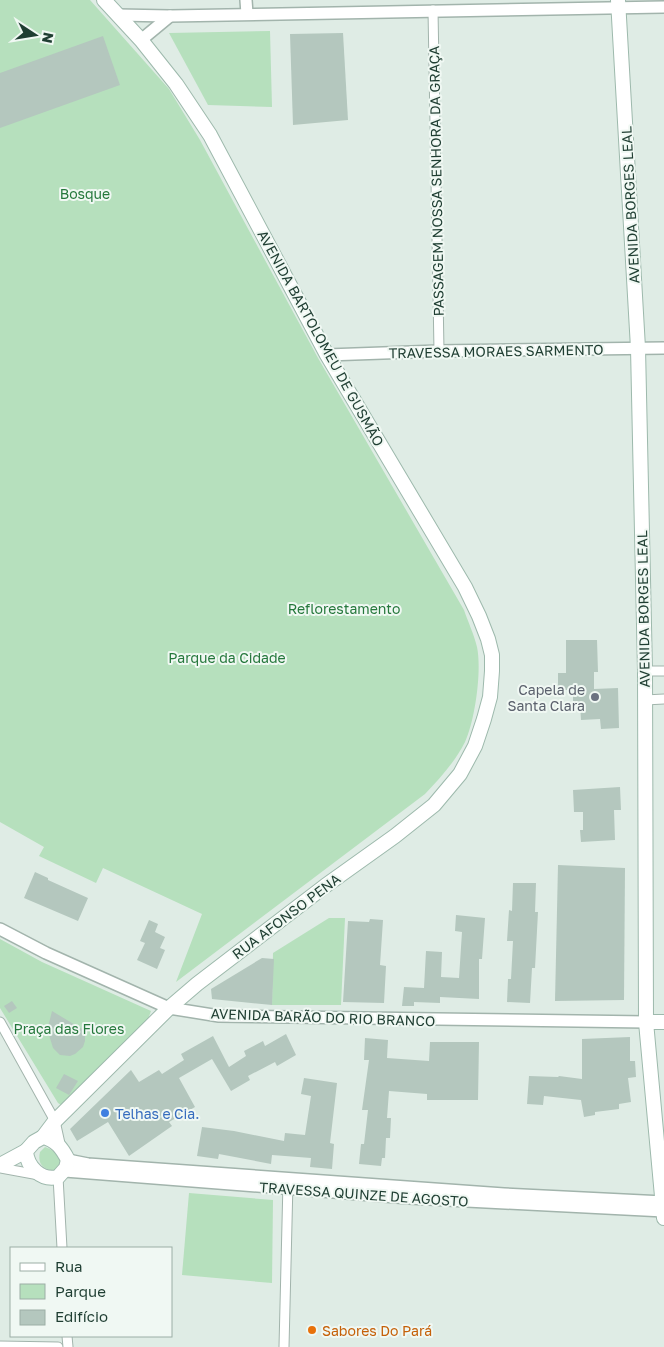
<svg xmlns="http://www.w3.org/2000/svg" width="664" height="1347" font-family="'Golos Text',sans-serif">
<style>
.green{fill:#b6e0bd}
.building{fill:#b4c7be}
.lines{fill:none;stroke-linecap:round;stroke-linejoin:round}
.minor-casing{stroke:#a2b4ac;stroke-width:11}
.tertiary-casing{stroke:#a2b4ac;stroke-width:14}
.secondary-casing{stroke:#9db9ac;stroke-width:16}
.minor{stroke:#fff;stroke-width:9}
.tertiary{stroke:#fff;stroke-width:11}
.secondary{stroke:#fff;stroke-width:14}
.worship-dot{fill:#6b7280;stroke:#f0f8f3;stroke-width:2}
.shop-dot{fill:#3f7fe0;stroke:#f0f8f3;stroke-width:2}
.food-dot{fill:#e8710a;stroke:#f0f8f3;stroke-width:2}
.labels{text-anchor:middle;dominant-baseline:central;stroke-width:4;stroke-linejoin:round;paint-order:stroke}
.street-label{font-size:14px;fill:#1f3e32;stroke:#f0f8f3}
.park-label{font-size:14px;fill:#25783c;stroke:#f0f8f3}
.worship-label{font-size:14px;fill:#5b616d;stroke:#f0f8f3;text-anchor:end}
.shop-label{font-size:14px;fill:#366cbe;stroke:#f0f8f3;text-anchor:start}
.food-label{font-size:14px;fill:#c56008;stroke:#f0f8f3;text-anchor:start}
</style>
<rect width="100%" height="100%" fill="#dfece5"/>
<g class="green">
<path d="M0 0H90L169 89 200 140 318 358 464 610C468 622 474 634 477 647 482 671 475 720 465 742 455 762 440 778 425 794L176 982 202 914 103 868 96 883 39 856 44 847 0 822Z"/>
<path d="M270 31 272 107 208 105 169 33Z"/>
<path d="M329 918H345L341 1005H272L273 953Z"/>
<path d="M0 939 42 962 151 1011 148 1019 61 1105 58 1103 0 1008Z"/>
<path d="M45 1147C58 1151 62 1160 63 1172 50 1171 36 1169 40 1152Z"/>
<path d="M189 1193 273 1200 272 1283 182 1275Z"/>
</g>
<g class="building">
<path d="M343 33 348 120 293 125 290 34Z"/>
<path d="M103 36 120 85 0 128V73Z"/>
<path d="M566 640H597L598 672H594V689L618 688 619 728 601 729 600 719 581 720 580 704H573V690H558V673H566Z"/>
<path d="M620 787 621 810H614L615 840 581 842 580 830H583V812H574L573 790Z"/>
<path d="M558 865 625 868 624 1000 555 1001Z"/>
<path d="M35 872 48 878V880L88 898 78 921 24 898Z"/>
<path d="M513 883H536L535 912H538L535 968H532L530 1003 507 1002 508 979H511L513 941H507L509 910 512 911Z"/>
<path d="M456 915 485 918 482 959H479V999L440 997V1003L414 1002V1006H402L404 987 424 988 426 951 442 952 441 977 459 978 462 932 455 931Z"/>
<path d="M370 919 383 920 380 965 386 966 384 1003 343 1002 348 921 369 922Z"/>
<path d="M149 920 158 924 155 932 165 937 160 948 165 950 157 969 137 960 145 943 140 941Z"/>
<path d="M262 958 274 959 272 1005 212 999 211 989Z"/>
<path d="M12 1001 17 1008 9 1013 4 1006Z"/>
<path d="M52 1011 82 1029 85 1035V1041L83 1047 75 1054 70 1056 60 1055 53 1048 49 1035H46Z"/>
<path d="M286 1034 296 1055 277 1066 275 1062 248 1076 250 1080 231 1091 212 1059 179 1078 195 1107 169 1122 172 1126 129 1156 108 1122 77 1141 70 1129 131 1070 139 1082 159 1070 162 1074 184 1060 181 1054 213 1036 229 1067 246 1056 244 1051 263 1041 265 1046Z"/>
<path d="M630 1037V1061H635L636 1077 628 1078 631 1102 619 1104V1109L595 1112V1115L584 1117 581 1100 544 1096 543 1105 527 1104 529 1076 558 1077 559 1076 582 1079V1039Z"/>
<path d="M365 1038 388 1040 387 1058 429 1061 430 1042H479L478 1100H427V1094L389 1091 387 1118H391L390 1138H386L385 1158H382L381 1166 359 1164 361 1144H364L368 1110H362L369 1060H364Z"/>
<path d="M64 1074 78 1081 69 1095 56 1088Z"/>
<path d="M304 1078 337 1083 330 1143 334 1144 332 1169 310 1167 311 1158 272 1155 271 1164 219 1154 218 1159 197 1156 202 1127 234 1131 284 1141 285 1133 305 1135 311 1096 301 1094Z"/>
</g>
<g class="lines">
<defs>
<g id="minor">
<path d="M433 10 439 351"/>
<path d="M645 671H664"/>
<path d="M645 700 664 699"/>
<path d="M0 1022 55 1121 61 1148"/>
<path d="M0 1168 39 1175"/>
<path d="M58 1177 62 1248"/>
<path d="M67 1336 68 1347"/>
<path d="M0 1346 58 1347"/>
<path d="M284 1347 288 1182"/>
</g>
<g id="tertiary">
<path d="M246 0 247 14"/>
<path d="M118 15 170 16 664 7"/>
<path d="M141 40 170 16"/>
<path d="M327 355 439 351 664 348"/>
<path d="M0 929 46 953 169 1008 219 1016 646 1022"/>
<path d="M68 1160 88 1164 504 1194 664 1202"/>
<path d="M65 1171 409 1198 664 1211"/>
</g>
<g id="secondary">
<path d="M618 0 638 348 645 671 646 1022 664 1218"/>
<path d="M646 1022H664"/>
<path d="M43 1137 55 1121 169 1008 197 984 325 886 395 836 434 805 460 774 475 746 484 719 490 697 492 671V655L488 639 479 616 465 587 327 355 210 135 176 84 141 40 104 0"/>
<path d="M43 1137C56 1140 62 1148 68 1160L66 1168 58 1177C41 1181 27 1167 26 1151L34 1142Z"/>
<path d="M0 1165 26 1151"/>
</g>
</defs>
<use href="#minor" class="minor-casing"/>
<use href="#tertiary" class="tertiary-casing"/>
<use href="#secondary" class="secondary-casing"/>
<use href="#minor" class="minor"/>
<use href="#tertiary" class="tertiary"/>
<use href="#secondary" class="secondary"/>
</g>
<circle class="worship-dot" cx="595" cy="697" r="5"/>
<circle class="shop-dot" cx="105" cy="1113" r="5"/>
<circle class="food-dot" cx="312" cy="1330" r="5"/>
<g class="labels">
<g class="street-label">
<text transform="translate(436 181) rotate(-91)">PASSAGEM NOSSA SENHORA DA GRAÇA</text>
<text transform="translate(630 205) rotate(-93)">AVENIDA BORGES LEAL</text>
<text transform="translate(321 338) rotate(61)">AVENIDA BARTOLOMEU DE GUSMÃO</text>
<text transform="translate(496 351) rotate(-1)">TRAVESSA MORAES SARMENTO</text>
<text transform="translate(643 609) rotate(-91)">AVENIDA BORGES LEAL</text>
<text transform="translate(286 916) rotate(-37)">RUA AFONSO PENA</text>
<text transform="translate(323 1017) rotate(2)">AVENIDA BARÃO DO RIO BRANCO</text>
<text transform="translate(364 1194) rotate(4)">TRAVESSA QUINZE DE AGOSTO</text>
</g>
<g class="park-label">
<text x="85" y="193">Bosque</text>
<text x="344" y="608">Reflorestamento</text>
<text x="227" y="657">Parque da Cidade</text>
<text x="69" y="1028">Praça das Flores</text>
</g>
<g class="worship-label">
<text x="585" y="689">Capela de<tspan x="585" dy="16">Santa Clara</tspan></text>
</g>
<g class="shop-label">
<text x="115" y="1113">Telhas e Cia.</text>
</g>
<g class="food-label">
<text x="322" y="1330">Sabores Do Pará</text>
</g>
</g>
<rect x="10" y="1247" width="162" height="90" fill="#f0f8f3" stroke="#9caea6"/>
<rect x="20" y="1263" width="25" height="8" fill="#ffffff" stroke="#9caea6"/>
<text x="55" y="1272" font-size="15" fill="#1f3e32">Rua</text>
<rect x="20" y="1284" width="25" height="15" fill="#b6e0bd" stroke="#9caea6"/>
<text x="55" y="1297" font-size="15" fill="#1f3e32">Parque</text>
<rect x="20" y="1310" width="25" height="15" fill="#b4c7be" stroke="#9caea6"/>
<text x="55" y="1322" font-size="15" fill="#1f3e32">Edifício</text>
<g transform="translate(35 35) rotate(102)" stroke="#f0f8f3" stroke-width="4" paint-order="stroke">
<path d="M0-4L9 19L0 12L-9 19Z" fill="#1f3e32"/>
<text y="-8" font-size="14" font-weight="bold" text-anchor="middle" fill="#1f3e32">N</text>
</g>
</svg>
